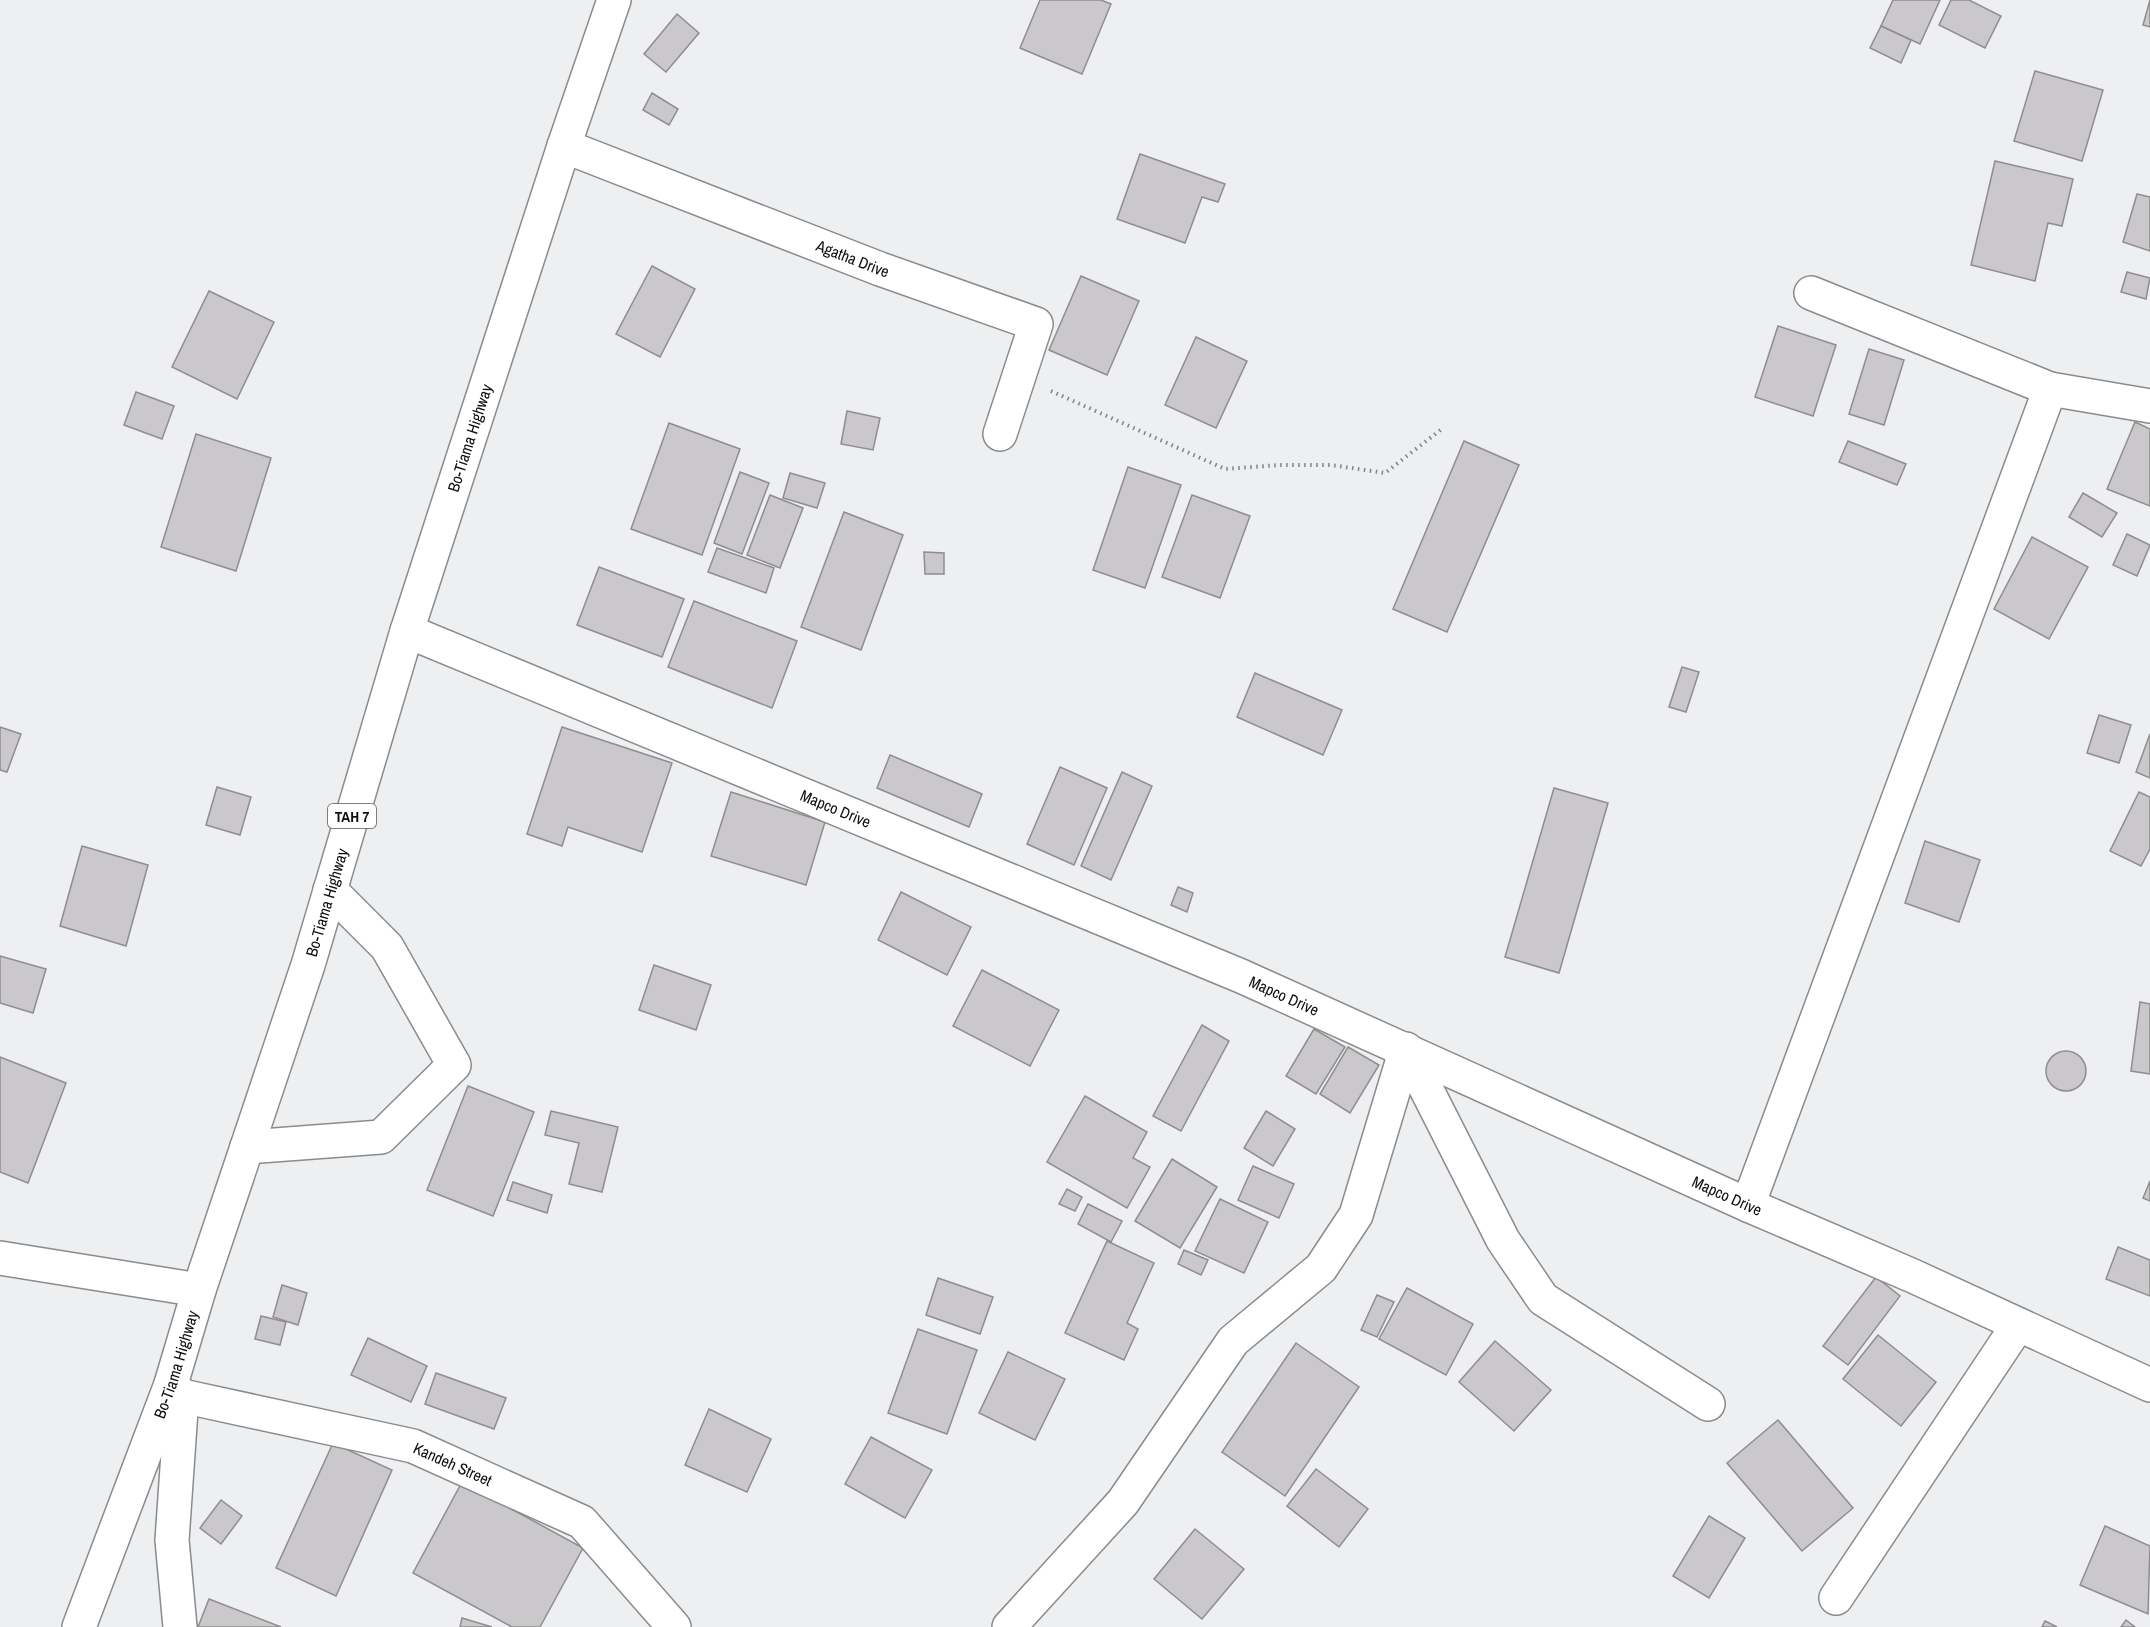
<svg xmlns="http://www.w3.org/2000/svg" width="2150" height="1627" font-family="'Archivo Narrow',sans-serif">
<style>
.building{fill:#cac8ca;stroke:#8f8d8f;stroke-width:1.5}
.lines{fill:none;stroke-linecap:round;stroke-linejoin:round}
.minor-casing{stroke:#898b8d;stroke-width:36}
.trunk-casing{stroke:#898b8d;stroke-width:36}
.path{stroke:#808283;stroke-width:4;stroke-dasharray:1.5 4.5;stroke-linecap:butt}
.minor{stroke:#fff;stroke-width:33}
.trunk{stroke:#fff;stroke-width:33}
.labels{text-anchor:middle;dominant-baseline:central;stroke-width:6;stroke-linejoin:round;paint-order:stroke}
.shield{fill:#fff;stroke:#575758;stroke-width:1.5}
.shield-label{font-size:15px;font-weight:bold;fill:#0f0f10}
.street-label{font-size:16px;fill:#0f0f10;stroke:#fff}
</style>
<rect width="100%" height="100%" fill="#edeff1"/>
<g class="building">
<path d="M1040 0H1101L1111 4 1082 74 1020 48Z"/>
<path d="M1893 0H1940L1920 44 1881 26Z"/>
<path d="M1951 0H1969L2001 16 1985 48 1939 25Z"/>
<path d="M2150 0V27L2143 25Z"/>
<path d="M677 14 699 33 666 72 644 54Z"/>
<path d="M1881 26 1911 40 1901 63 1870 48Z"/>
<path d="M2035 71 2103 90 2082 161 2014 141Z"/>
<path d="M652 93 678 109 669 125 643 110Z"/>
<path d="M1140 154 1225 184 1218 202 1202 197 1185 243 1117 219Z"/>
<path d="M1995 161 2073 179 2062 226 2048 223 2035 281 1971 265Z"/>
<path d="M2137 194 2150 197V251L2123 242Z"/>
<path d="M652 266 695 289 660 357 616 334Z"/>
<path d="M2127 272 2150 278 2146 299 2121 292Z"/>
<path d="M1081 276 1139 301 1107 375 1049 350Z"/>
<path d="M209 291 274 322 237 399 172 367Z"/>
<path d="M1778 326 1836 345 1813 416 1755 397Z"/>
<path d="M1196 337 1247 361 1216 428 1165 405Z"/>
<path d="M1869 349 1904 360 1884 425 1849 414Z"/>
<path d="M136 392 174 406 162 439 124 425Z"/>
<path d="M847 411 880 418 873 450 841 444Z"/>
<path d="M2135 422 2150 429V506L2107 489Z"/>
<path d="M669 423 740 449 702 555 631 529Z"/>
<path d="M196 434 271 458 236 571 161 547Z"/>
<path d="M1464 441 1519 465 1447 632 1393 609Z"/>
<path d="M1848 441 1906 464 1897 485 1839 462Z"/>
<path d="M1128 467 1181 485 1145 588 1093 570Z"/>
<path d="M740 472 769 483 742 554 714 543Z"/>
<path d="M790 473 825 483 817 508 783 498Z"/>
<path d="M2083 493 2117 513 2102 537 2069 517Z"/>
<path d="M770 495 803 508 780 568 747 555Z"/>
<path d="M1192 495 1250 516 1220 598 1162 577Z"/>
<path d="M844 512 903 535 861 650 801 627Z"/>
<path d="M2127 534 2150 545 2137 576 2113 565Z"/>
<path d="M2032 537 2088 567 2049 639 1994 609Z"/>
<path d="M717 548 774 568 766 593 708 572Z"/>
<path d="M924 552 944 553V574H925Z"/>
<path d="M599 567 684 599 662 657 577 625Z"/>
<path d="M694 601 797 641 772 708 668 667Z"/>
<path d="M1682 667 1699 672 1686 712 1669 707Z"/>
<path d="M1255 673 1342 710 1323 755 1237 717Z"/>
<path d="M2099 715 2131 725 2119 763 2087 753Z"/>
<path d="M0 727 21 734 7 772 0 770Z"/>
<path d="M562 727 672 763 642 852 568 827 562 846 527 834Z"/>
<path d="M2150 734V778L2136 772Z"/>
<path d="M890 755 982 794 969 827 877 788Z"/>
<path d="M1060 767 1107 788 1074 865 1027 844Z"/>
<path d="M1122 772 1152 786 1111 880 1081 866Z"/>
<path d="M217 787 251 797 240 835 206 825Z"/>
<path d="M1554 788 1608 803 1559 973 1505 957Z"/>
<path d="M731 792 825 822 806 885 711 856Z"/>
<path d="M2139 792 2150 797V849L2141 866 2110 851Z"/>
<path d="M1925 841 1980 860 1959 922 1905 903Z"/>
<path d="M82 846 148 865 126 946 60 926Z"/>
<path d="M1178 887 1193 893 1187 912 1171 905Z"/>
<path d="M901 892 971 927 947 975 878 940Z"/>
<path d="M0 956 46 969 33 1013 0 1003Z"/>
<path d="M654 965 711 985 696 1030 639 1010Z"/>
<path d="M982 970 1059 1010 1030 1066 953 1026Z"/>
<path d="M2140 1002 2150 1004V1074L2131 1071Z"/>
<path d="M1202 1025 1229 1041 1181 1131 1153 1116Z"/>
<path d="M1314 1029 1345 1047 1316 1094 1286 1076Z"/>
<path d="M1348 1047 1379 1065 1350 1113 1320 1094Z"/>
<circle cx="2066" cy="1071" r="20"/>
<path d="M0 1057 66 1083 28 1183 0 1172Z"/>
<path d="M468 1086 534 1112 493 1216 427 1190Z"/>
<path d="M1085 1096 1147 1132 1133 1158 1150 1167 1127 1208 1047 1162Z"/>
<path d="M551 1111 618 1127 602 1192 569 1184 579 1143 545 1135Z"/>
<path d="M1266 1111 1295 1129 1273 1166 1244 1148Z"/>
<path d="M1172 1159 1217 1187 1180 1248 1135 1221Z"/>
<path d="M1253 1166 1294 1184 1279 1218 1238 1200Z"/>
<path d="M2150 1181V1201L2143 1198Z"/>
<path d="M513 1182 552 1195 547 1213 507 1200Z"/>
<path d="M1067 1189 1082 1197 1075 1211 1059 1204Z"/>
<path d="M1220 1199 1268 1222 1244 1273 1195 1251Z"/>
<path d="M1088 1204 1122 1221 1111 1242 1078 1224Z"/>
<path d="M1107 1241 1154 1263 1127 1323 1138 1329 1124 1360 1065 1333Z"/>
<path d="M2118 1247 2150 1260V1296L2106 1279Z"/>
<path d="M1184 1250 1208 1260 1201 1275 1178 1264Z"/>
<path d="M1876 1277 1900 1296 1848 1365 1823 1346Z"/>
<path d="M938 1278 993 1297 980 1334 926 1315Z"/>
<path d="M282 1285 307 1293 298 1325 273 1317Z"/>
<path d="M1407 1288 1473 1324 1446 1375 1379 1339Z"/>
<path d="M1377 1295 1394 1302 1377 1337 1361 1330Z"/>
<path d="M261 1316 286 1322 280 1345 255 1339Z"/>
<path d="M918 1329 977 1350 947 1434 888 1413Z"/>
<path d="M1878 1335 1936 1382 1901 1426 1843 1379Z"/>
<path d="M368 1338 427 1366 411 1402 351 1375Z"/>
<path d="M1495 1341 1551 1390 1514 1431 1459 1382Z"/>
<path d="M1296 1343 1359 1387 1285 1496 1222 1452Z"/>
<path d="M1008 1352 1065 1379 1035 1440 979 1413Z"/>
<path d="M436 1373 506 1398 494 1429 425 1404Z"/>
<path d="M709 1409 771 1439 747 1492 685 1465Z"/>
<path d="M1778 1420 1853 1508 1802 1551 1727 1463Z"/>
<path d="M871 1437 932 1470 905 1518 845 1484Z"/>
<path d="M333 1443 392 1470 336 1596 276 1568Z"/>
<path d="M1316 1469 1368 1509 1339 1547 1287 1506Z"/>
<path d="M462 1482 583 1548 540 1627H512L413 1573Z"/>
<path d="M221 1500 242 1516 221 1544 200 1528Z"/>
<path d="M1709 1516 1745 1538 1709 1598 1673 1576Z"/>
<path d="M2105 1526 2150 1546 2148 1614 2080 1585Z"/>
<path d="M1195 1529 1244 1569 1202 1619 1154 1579Z"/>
<path d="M209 1599 281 1627H198Z"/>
<path d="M462 1618 492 1627H460Z"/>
<path d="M2126 1620 2135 1627H2121Z"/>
<path d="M2045 1621 2057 1627H2042Z"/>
</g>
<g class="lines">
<defs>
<g id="minor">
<path id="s1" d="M564 146 880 269 1036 324 1000 434"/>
<path d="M1811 293 2050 389 2150 406"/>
<path id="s2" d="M407 631 1241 976 1748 1205 1913 1276 2150 1385"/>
<path d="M247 1147 381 1137 454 1065 387 947 330 890"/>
<path d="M1748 1205 2050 389"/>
<path d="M0 1258 199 1290"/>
<path d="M171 1384 182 1396 172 1540 180 1627"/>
<path id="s3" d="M182 1396 413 1446 582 1522 674 1627"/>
<path d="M1836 1598 2018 1325"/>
<path d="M1009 1627 1123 1502 1233 1341 1321 1268 1356 1215 1406 1049 1503 1240 1543 1299 1708 1404"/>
</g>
<g id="trunk">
<path id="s4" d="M79 1627 171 1384 199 1290 308 965 407 631 564 146 614 0"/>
</g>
</defs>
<use href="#minor" class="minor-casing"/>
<use href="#trunk" class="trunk-casing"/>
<path class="path" d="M1051 391 1225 469 1280 465H1331L1385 473 1443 428"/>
<use href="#minor" class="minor"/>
<use href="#trunk" class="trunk"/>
</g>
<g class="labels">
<rect class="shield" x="328" y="804" width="48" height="24" rx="4.5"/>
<g class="shield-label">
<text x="352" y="816">TAH 7</text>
</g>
<g class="street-label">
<text stroke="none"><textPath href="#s1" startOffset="310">Agatha Drive</textPath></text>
<text stroke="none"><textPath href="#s4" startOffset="1252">Bo-Tiama Highway</textPath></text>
<text stroke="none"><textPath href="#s2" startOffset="464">Mapco Drive</textPath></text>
<text stroke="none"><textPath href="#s4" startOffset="766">Bo-Tiama Highway</textPath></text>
<text stroke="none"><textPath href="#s2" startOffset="950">Mapco Drive</textPath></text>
<text stroke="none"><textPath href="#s2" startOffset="1436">Mapco Drive</textPath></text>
<text stroke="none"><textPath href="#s4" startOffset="280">Bo-Tiama Highway</textPath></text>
<text stroke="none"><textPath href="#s3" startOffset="280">Kandeh Street</textPath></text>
</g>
</g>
</svg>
